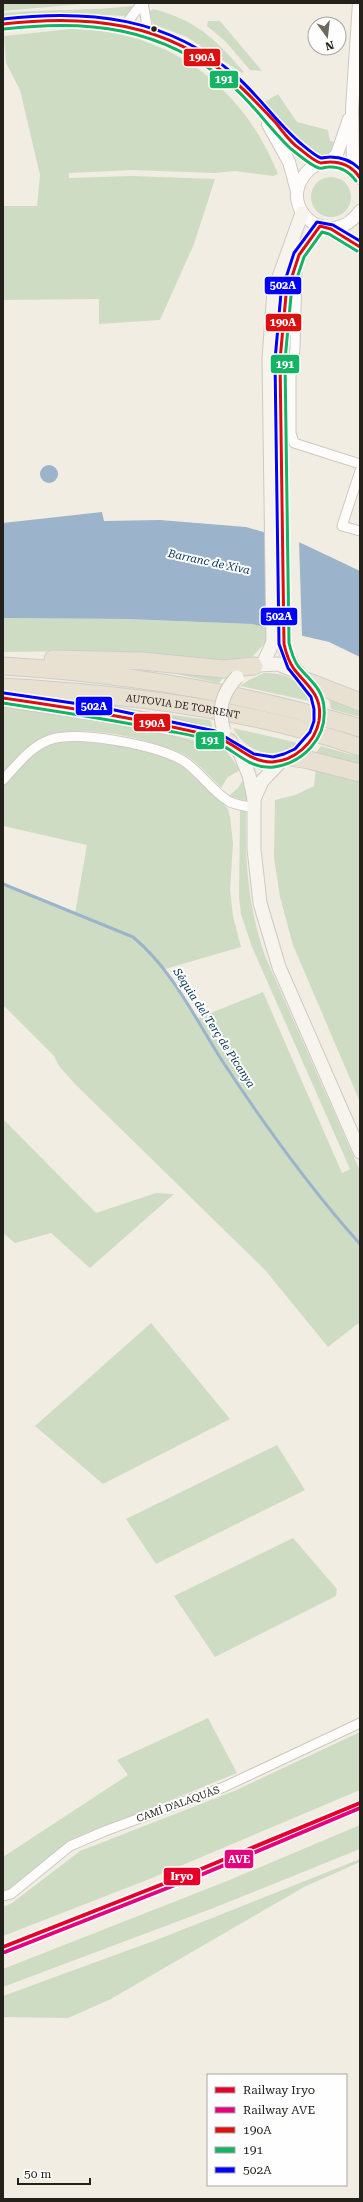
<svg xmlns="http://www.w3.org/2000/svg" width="363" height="2202" font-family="'Roboto Serif',serif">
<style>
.green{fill:#cedcc4}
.water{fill:#9bb4cb}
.pier{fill:#f2ede3}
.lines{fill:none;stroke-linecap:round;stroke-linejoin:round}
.stream{stroke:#9bb4cb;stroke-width:3}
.minor-casing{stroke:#cdc9c1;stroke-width:11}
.tertiary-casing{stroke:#cdc9c1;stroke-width:14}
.secondary-casing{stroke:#cdc9c1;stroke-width:15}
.motorway-casing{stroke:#ceccc7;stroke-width:19}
.minor{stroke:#fdfcfb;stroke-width:9}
.tertiary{stroke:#fdfcfb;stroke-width:12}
.secondary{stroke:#f7f4ee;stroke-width:13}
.motorway{stroke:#e8e1d2;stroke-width:17}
.secondary-bridge-casing{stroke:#cdc9c1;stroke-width:15;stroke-linecap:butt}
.secondary-bridge{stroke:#f7f4ee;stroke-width:13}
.bus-1-casing{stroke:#fefefe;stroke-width:6}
.bus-2-casing{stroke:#fefefe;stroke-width:6}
.bus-3-casing{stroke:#fefefe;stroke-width:6}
.bus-1{stroke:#dd0f0f;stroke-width:3}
.bus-2{stroke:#15b465;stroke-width:3}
.bus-3{stroke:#00f;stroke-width:3}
.rail-1-casing{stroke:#fefefe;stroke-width:7}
.rail-2-casing{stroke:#fefefe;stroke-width:7}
.rail-1{stroke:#e4002b;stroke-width:4}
.rail-2{stroke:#e5007d;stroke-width:4}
.bus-dot{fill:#24211a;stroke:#fefefe;stroke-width:1.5}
.labels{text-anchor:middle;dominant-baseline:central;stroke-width:4;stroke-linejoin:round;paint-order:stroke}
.street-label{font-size:10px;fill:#24211a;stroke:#fefefe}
.water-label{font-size:11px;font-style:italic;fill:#012e52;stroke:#fefefe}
.line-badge{stroke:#fefefe;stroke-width:1.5}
.badge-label{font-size:11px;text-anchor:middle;font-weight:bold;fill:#fff}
</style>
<rect width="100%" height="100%" fill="#f2ede3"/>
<g class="green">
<path d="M3 3H92L3 11Z"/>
<path d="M133 6 128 16 55 13 3 18V13C46 9 90 11 133 6Z"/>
<path d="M153 9C198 21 214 38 244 72L242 73 187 37 153 24 149 12Z"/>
<path d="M208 21H220L262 71 250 70 226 42 207 26Z"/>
<path d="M71 29C167 30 242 84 278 174L273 176 235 171 215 173 132 170 69 173V178L132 176 215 179 194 244 160 320 99 324V299L3 300V206H37L40 175 20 90 6 63 4 36Z"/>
<path d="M278 94 297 122 328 130 330 141 339 143 329 155C308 160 276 117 263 103Z"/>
<circle cx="331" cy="197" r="20"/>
<path d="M3 618 127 619 252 624 267 627V641L250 659 234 663 79 651 3 652Z"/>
<path d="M92 664 225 675 219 683 167 672Z"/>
<path d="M264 673C285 672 302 680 309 701L240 686 249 680Z"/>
<path d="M329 698 360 708V717L331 709Z"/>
<path d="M63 700 210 720 213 730Z"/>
<path d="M3 707 145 726 222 745 240 770 228 777 221 788C210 777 197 761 183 754 148 738 76 721 41 738 26 746 14 761 3 773Z"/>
<path d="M233 728 298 743C275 763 246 752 233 728Z"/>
<path d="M71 740 120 746 155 754 178 763 220 800 228 809 230 817 233 843 230 890 233 916 241 947 165 969 196 1019 263 992 342 1173 350 1169 252 947 241 914 239 897 240 811H246C245 863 248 906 265 956L360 1171V1322L328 1347 265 1270 75 1084 59 1066 54 1056 3 1005V884L75 913 87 845 3 826V786C24 764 38 742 71 740Z"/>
<path d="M321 746 360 757V765L316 753Z"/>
<path d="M316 768 360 780V1102L293 945 280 897 274 858 275 800 295 795 314 786Z"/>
<path d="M244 778 247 801 229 796 238 788Z"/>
<path d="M3 1119 96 1213 156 1193 174 1194 90 1268 51 1233 15 1243 3 1233Z"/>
<path d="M151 1323 230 1419 103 1484 35 1426Z"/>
<path d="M277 1445 305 1490 156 1564 126 1519Z"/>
<path d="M293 1538 337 1589 336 1596 215 1657 174 1596Z"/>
<path d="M208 1718 237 1773 101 1829 3 1893V1857L128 1775 117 1760Z"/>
<path d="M360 1732V1790L147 1880 3 1936V1907L12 1903 80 1851 234 1791Z"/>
<path d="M360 1825V1849L211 1909 3 1987V1969L227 1881Z"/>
<path d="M360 1859V1862L304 1887 111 1999 68 2018 3 2017V1996L159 1939Z"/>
</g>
<g class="water">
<circle cx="49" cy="474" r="9"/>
<path d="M102 512 104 521 160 520 246 527 301 543 360 571V657L329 642 252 624 127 619 3 618V523Z"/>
</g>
<path class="pier" d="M267 531 299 540 302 638 267 629Z"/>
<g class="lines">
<path class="stream" d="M3 884 133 937C174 971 196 1021 225 1065 266 1127 310 1188 360 1244"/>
<defs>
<g id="minor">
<path d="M143 3 148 31"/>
<path d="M126 24 142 3"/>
<path d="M297 270 295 349 291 376V433L294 443 360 464"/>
<path d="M360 471 342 526 360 531"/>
<path d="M3 780C16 766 30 747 49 740 78 730 155 745 182 760 200 771 212 792 230 802 237 805 246 806 254 808"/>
<path d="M3 1896 11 1894 70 1846 105 1831 224 1787 360 1723"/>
</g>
<g id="tertiary">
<path d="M3 24C98 10 173 25 245 92 263 108 277 129 295 145 303 152 312 157 320 163"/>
<path d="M268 124 289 162 297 191"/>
<path d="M330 161 337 154 349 119"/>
<path d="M353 169 352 109 359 3"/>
<path d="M360 178C354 167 342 160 330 161 320 162 312 166 306 173 275 209 331 253 360 211"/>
<path d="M331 229 360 247"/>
</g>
<g id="secondary">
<path d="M263 664 273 642 269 358 274 291 302 213"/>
<path d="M258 665 278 664 298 672"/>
<path d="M296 671 286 652 284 644 280 360 286 295 299 255 320 226"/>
<path d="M237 750C256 764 279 766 299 753"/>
<path d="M239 751 249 775 254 799V849L260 903 279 967 360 1152"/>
<path d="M254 799 262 781 281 761"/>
</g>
<g id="motorway">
<path d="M53 659 142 661 223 669 254 666"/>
<path d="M3 666C103 672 202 686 299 711 319 717 340 721 360 728"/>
<path d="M309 682 360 702"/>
<path id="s1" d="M3 687C123 694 246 708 360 747"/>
<path d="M3 698 99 712 177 728 229 742"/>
<path d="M291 757 309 760 360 773"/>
</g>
</defs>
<use href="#minor" class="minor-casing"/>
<use href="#tertiary" class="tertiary-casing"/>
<use href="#secondary" class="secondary-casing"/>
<use href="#motorway" class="motorway-casing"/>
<use href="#minor" class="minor"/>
<use href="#tertiary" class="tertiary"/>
<use href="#secondary" class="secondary"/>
<use href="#motorway" class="motorway"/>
<defs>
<g id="secondary-bridge">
<path d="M224 731C217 710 222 693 237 677"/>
<path d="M303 750C317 733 323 718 316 695"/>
</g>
</defs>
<use href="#secondary-bridge" class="secondary-bridge-casing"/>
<use href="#secondary-bridge" class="secondary-bridge"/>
<defs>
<g id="bus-1">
<path d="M3 24C88 14 166 22 233 80 248 93 262 108 276 123 282 131 288 139 296 146 302 150 314 162 321 163 323 163 327 162 330 162 343 162 353 167 360 178"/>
<path d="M3 698C73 708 143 719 212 736 235 741 247 762 272 762 294 761 315 743 319 721 323 695 308 687 294 669 289 662 286 653 284 644L280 360 286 295 299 255 320 226 331 229 360 247"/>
</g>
<g id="bus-2">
<path d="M4 29C89 19 160 27 229 83 252 102 269 128 291 149 298 154 311 166 319 168 321 169 325 167 328 167 340 166 349 171 356 181"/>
<path d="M3 703C55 711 107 719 158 729 176 733 197 735 215 742 236 750 249 770 274 767 303 763 327 738 324 708 323 688 309 680 298 666 293 659 291 651 289 643L285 360 291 296 304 257 322 232 329 234 357 251"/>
</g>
<g id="bus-3">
<path d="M3 19C89 9 168 17 236 76 259 96 277 123 299 142 304 146 315 156 321 158 323 158 328 157 330 157 342 157 352 161 360 169"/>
<path d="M4 693 100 707 215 731 254 754 273 757 284 754 295 749 310 732 314 721V709L311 697 288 668 279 644 275 360 281 293 294 253 317 222 333 225 360 241"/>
</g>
</defs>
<use href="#bus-1" class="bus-1-casing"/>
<use href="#bus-2" class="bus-2-casing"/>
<use href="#bus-3" class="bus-3-casing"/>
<use href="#bus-1" class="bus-1"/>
<use href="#bus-2" class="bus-2"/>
<use href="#bus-3" class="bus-3"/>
<defs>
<path id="rail-1" d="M3 1947 201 1869 360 1803"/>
<path id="rail-2" d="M5 1952 203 1874 360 1808"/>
</defs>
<use href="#rail-1" class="rail-1-casing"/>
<use href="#rail-2" class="rail-2-casing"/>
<use href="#rail-1" class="rail-1"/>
<use href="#rail-2" class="rail-2"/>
</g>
<circle class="bus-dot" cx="154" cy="29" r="3.5"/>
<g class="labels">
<g class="street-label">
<text stroke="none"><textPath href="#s1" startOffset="181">AUTOVIA DE TORRENT</textPath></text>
<text transform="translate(178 1804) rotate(-20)">CAMÍ D'ALAQUÀS</text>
</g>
<g class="water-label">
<text transform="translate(209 562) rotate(12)">Barranc de Xiva</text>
<text transform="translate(214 1028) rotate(57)">Séquia del Terç de Picanya</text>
</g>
</g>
<g class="line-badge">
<rect x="183" y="48" width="38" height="19" rx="4" fill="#dd0f0f"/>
<rect x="209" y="70" width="30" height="19" rx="4" fill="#15b465"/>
<rect x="264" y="276" width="38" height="19" rx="4" fill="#00f"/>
<rect x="265" y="313" width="37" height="19" rx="4" fill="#dd0f0f"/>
<rect x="270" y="354" width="30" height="20" rx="4" fill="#15b465"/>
<rect x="260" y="607" width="38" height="19" rx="4" fill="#00f"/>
<rect x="75" y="696" width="38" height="20" rx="4" fill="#00f"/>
<rect x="133" y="713" width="38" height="19" rx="4" fill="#dd0f0f"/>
<rect x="195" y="731" width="30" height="19" rx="4" fill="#15b465"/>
<rect x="224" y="1849" width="30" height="20" rx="4" fill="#e5007d"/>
<rect x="163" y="1867" width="38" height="19" rx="4" fill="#e4002b"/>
</g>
<g class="badge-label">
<text x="202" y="61">190A</text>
<text x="224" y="83">191</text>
<text x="283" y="289">502A</text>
<text x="283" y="326">190A</text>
<text x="285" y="368">191</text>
<text x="279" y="620">502A</text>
<text x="94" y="710">502A</text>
<text x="152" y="727">190A</text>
<text x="210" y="744">191</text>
<text x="239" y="1863">AVE</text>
<text x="182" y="1880">Iryo</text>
</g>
<rect width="363" height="2202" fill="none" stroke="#24211a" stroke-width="8"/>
<rect x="207" y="2074" width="140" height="112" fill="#fefefe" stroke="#a7a6a3"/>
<rect x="215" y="2087" width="20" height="6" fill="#e4002b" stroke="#a7a6a3"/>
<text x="243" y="2094" font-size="12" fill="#24211a">Railway Iryo</text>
<rect x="215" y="2107" width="20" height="6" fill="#e5007d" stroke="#a7a6a3"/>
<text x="243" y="2114" font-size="12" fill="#24211a">Railway AVE</text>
<rect x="215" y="2127" width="20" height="6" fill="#dd0f0f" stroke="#a7a6a3"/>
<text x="243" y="2134" font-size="12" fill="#24211a">190A</text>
<rect x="215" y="2147" width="20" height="6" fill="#15b465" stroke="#a7a6a3"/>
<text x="243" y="2154" font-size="12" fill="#24211a">191</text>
<rect x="215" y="2167" width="20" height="6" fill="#0000ff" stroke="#a7a6a3"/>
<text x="243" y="2174" font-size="12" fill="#24211a">502A</text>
<g transform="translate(327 36) rotate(165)"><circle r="19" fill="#fefefe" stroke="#a7a6a3"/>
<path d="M0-3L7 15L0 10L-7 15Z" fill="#6c6860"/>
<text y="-6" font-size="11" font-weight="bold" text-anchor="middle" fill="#24211a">N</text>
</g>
<path d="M18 2178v6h72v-6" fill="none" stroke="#24211a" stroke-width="2"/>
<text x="24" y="2178" font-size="12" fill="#24211a" stroke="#fefefe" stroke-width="3" paint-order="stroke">50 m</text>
</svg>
